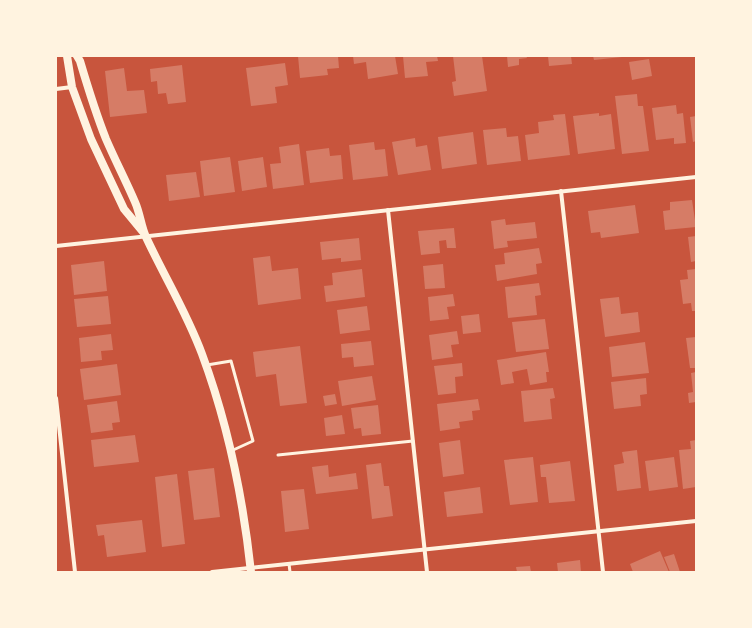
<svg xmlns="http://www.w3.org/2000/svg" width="752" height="628" font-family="Ubuntu,sans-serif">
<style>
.building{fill:#d67c66}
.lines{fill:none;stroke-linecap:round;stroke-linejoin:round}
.service{stroke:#fff3e0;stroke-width:3}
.minor{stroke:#fff3e0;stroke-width:4}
.secondary{stroke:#fff3e0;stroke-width:8}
</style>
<rect width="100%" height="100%" fill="#c8553d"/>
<g class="building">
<path d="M298 56H338L339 68 327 69 328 75 300 78Z"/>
<path d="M353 56H395L398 74 368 79 366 62 354 64Z"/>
<path d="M403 56H437L438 61 426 62 428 76 405 78Z"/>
<path d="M453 56H482L487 91 454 96 452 82 456 81Z"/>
<path d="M507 56H526L527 58 519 59V65L508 67Z"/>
<path d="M548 56H571L572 64 549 66Z"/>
<path d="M593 56H622V57L594 60Z"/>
<path d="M649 59 652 76 632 80 629 62Z"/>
<path d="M285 63 288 85 275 87 277 103 251 106 246 68Z"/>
<path d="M182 65 186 102 168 104 166 93 158 94 157 81 151 82 150 69Z"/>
<path d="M124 68 127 91 144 90 147 113 110 117 105 71Z"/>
<path d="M637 94 638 106H643L649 151 622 154 615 96Z"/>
<path d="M676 105 677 114 683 113 686 143 674 144V138L656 140 652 108Z"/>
<path d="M599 113V116L611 114 615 149 578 154 573 116Z"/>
<path d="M565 114 570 155 528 160 525 135 539 133 538 122 554 120 553 115Z"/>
<path d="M696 116V141L693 142 690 117Z"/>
<path d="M506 128 507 137 518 136 521 161 487 165 483 130Z"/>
<path d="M473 132 477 164 442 169 438 137Z"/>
<path d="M415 138 416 147 427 145 431 170 398 175 392 142Z"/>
<path d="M374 142 375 150 385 149 388 176 353 180 349 145Z"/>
<path d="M299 144 304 185 273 189 270 164 281 163 279 147Z"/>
<path d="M329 148 330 156 341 155 343 179 310 183 306 151Z"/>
<path d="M230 157 235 192 204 196 200 161Z"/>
<path d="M263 157 267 187 242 191 238 161Z"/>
<path d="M196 172 200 197 169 201 166 175Z"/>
<path d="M692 200 696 227 665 230 663 211 670 210V202Z"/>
<path d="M635 205 639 233 601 238 600 232 591 233 588 211Z"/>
<path d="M505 219 506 225 535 222 537 238 507 241 508 247 494 249 491 221Z"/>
<path d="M454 228 456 248H447L446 240 439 241 440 253 421 255 418 231Z"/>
<path d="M696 236V261L691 262 688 237Z"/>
<path d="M359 238 361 260 341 262V258L322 260 320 242Z"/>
<path d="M539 248 542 263 536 264 537 274 497 281 495 265 505 264 504 253Z"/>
<path d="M270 256 272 271 298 268 301 299 258 305 253 258Z"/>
<path d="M104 261 107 291 74 295 71 265Z"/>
<path d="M443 264 445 288 425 289 423 266Z"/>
<path d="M362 269 365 297 326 302 324 286 333 285 332 273Z"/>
<path d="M696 269V311H692L691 303 683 304 680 280 688 279 687 270Z"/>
<path d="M539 283 541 295 535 296 537 315 508 318 505 287Z"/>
<path d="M453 294 455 306 447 307 449 319 430 321 428 297Z"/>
<path d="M108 296 111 324 77 327 74 299Z"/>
<path d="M619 297 621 314 638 312 640 332 605 337 600 299Z"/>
<path d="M367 306 370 330 340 334 337 310Z"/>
<path d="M479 314 481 332 463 334 461 316Z"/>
<path d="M545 319 549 349 516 352 512 322Z"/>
<path d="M457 331 459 344 451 345 453 357 432 360 429 335Z"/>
<path d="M111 334 113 350 101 351 102 360 81 362 79 338Z"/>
<path d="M696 337V368H690L686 338Z"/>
<path d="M371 341 374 365 354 367 353 357 342 358 341 344Z"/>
<path d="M645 342 649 373 612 377 609 347Z"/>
<path d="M300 346 307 403 280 406 276 374 256 377 253 352Z"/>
<path d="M546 352 549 372H546L547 382 530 385 527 369 512 372 514 383 501 385 497 360Z"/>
<path d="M462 363 463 376 455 377 456 393 438 395 434 366Z"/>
<path d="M117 364 121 395 84 400 80 369Z"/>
<path d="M696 372V402L689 403 688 393 693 392 691 373Z"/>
<path d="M372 376 376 400 342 406 338 381Z"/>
<path d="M646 378 647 394 640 395 641 406 614 409 611 382Z"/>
<path d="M553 388 555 398 550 399 552 419 524 422 521 391Z"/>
<path d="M335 394 337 404 325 406 323 396Z"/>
<path d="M478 399 480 410 472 411 473 420 459 422 460 428 440 431 437 404Z"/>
<path d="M117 401 120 422 112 423 113 430 91 433 87 405Z"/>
<path d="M378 405 381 434 362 436 361 428 354 429 351 408Z"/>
<path d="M342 415 345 434 326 436 324 418Z"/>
<path d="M135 435 139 462 94 467 91 440Z"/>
<path d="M460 440 464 474 443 477 439 443Z"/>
<path d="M696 440V487L683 489 679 450 691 449 690 441Z"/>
<path d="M637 450 641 488 617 491 614 465 624 463 622 452Z"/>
<path d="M533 457 538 502 510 505 504 460Z"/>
<path d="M674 457 678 487 649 491 645 461Z"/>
<path d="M570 461 575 501 549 503 546 477H541L540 465Z"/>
<path d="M381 463 384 486H389L393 516 372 519 366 465Z"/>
<path d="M328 465 329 477 356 473 358 489 316 494 312 467Z"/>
<path d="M214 468 220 517 194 520 188 471Z"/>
<path d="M177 474 185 544 162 547 155 477Z"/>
<path d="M480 487 483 513 447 517 444 492Z"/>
<path d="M304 489 309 529 285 532 281 491Z"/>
<path d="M142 520 146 552 107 557 104 535 98 536 96 525Z"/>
<path d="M660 551 669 572H633L630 564Z"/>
<path d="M674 554 680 572H670L664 557Z"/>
<path d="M580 560 581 572H558L557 563Z"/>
<path d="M530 566 531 572H517L516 567Z"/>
</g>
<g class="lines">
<g class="service">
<path d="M207 365 231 361 253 441 231 451"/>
<path d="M278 455 413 441"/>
<path d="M289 564 290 572"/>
</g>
<g class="minor">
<path d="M56 89 72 87"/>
<path d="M561 191 603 572"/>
<path d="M388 210 427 572"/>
<path d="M56 246 696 177"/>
<path d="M56 398 75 572"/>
<path d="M212 572 696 521"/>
</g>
<g class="secondary">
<path d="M67 56 72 87 91 139 124 209 143 232"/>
<path d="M77 56 80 61C88 88 96 114 106 139 115 160 126 181 135 202 140 213 141 226 146 237 164 276 187 313 202 354 228 424 243 498 251 572"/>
</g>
</g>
<rect width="752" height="628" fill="none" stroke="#fff3e0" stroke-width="114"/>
</svg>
